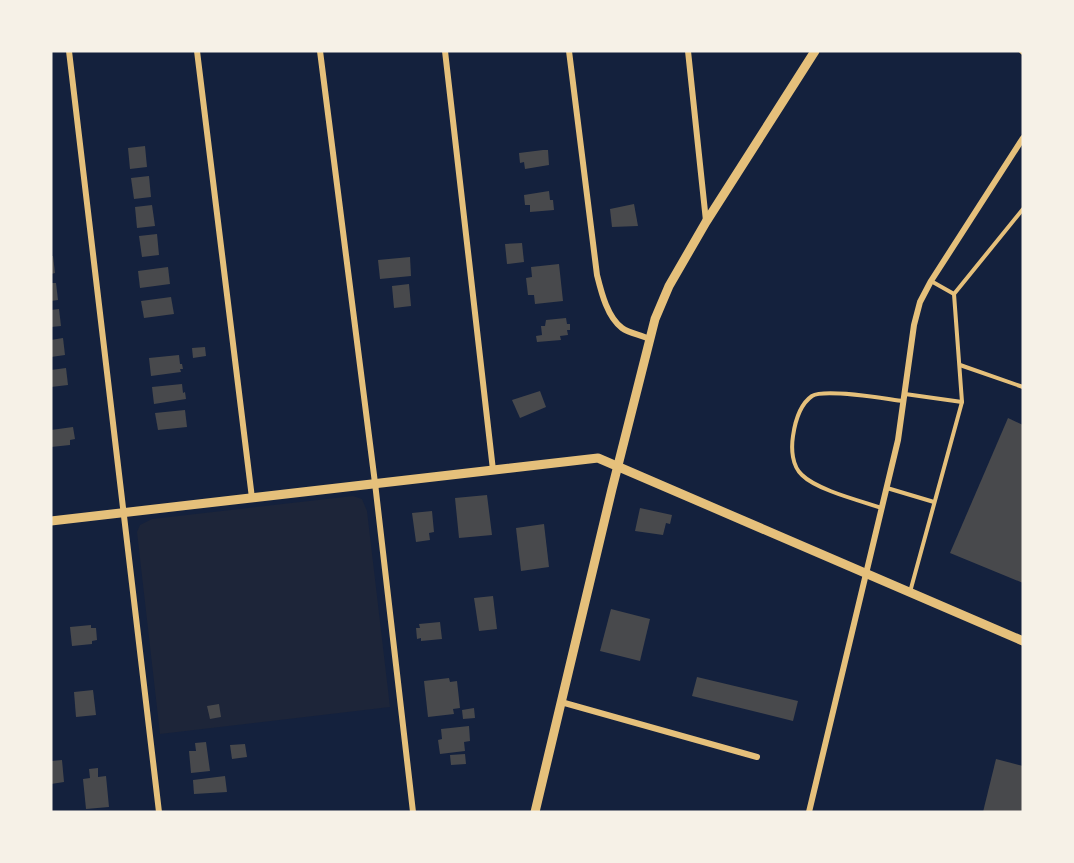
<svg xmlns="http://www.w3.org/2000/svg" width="1074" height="863" font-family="Roboto,sans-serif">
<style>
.green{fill:#1d2539}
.building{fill:#48494c}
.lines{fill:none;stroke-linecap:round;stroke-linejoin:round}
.service{stroke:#e5c07b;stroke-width:4}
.minor{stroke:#e5c07b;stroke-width:6}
.tertiary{stroke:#e5c07b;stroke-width:9}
</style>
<rect width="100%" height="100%" fill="#14213d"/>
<path class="green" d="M353 496 362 499 367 511 390 707 160 734 137 532 140 525 152 519Z"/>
<g class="building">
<path d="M145 146 147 167 130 169 128 148Z"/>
<path d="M543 150H548L549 165 525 169 524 162 520 163 519 153Z"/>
<path d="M149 176 151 197 134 199 131 178Z"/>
<path d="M549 191 550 200H553L554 210 530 212V205H525L524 195Z"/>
<path d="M634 204 638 226 612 227 610 209Z"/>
<path d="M152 205 155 226 137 228 135 207Z"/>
<path d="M157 234 159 255 142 257 139 236Z"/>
<path d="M522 243 524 262 507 264 505 244Z"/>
<path d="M51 256H53L55 273 51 274Z"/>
<path d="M410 257 411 276 380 279 378 260Z"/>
<path d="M559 264 563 301 535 304 534 295H528L526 278 532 277 531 267Z"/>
<path d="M168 267 170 284 140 288 138 271Z"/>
<path d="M51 283H56L58 300 51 301Z"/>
<path d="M409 284 411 306 394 308 392 286Z"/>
<path d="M171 297 174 314 144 318 141 301Z"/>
<path d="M59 309 61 326 51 327V310Z"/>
<path d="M566 318 567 324H570V330H567L568 335 560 336 561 340 537 342 536 336 542 335 541 326H545L546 320Z"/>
<path d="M63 338 65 355 51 357V340Z"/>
<path d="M205 347 206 356 193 358 192 348Z"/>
<path d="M179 355 180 364H182L183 369H180L181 372 151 376 149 358Z"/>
<path d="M66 368 68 385 51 387V370Z"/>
<path d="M182 384 183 393 185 392 186 399 154 404 152 387Z"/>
<path d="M540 391 546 407 520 418 512 400Z"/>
<path d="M185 410 187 427 158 430 155 413Z"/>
<path d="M1008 418 1023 425V583L950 553Z"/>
<path d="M73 427 75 439 70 440V445L51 447V430Z"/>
<path d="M487 495 492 535 459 538 455 498Z"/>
<path d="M640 508 672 515 670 524 666 523 663 535 635 531Z"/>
<path d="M432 511 434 532 429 533 430 540 416 542 412 513Z"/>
<path d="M544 524 549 567 521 571 516 528Z"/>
<path d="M493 596 497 629 479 631 474 598Z"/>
<path d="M611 609 650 619 640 661 600 651Z"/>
<path d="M440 622 442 639 421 641V638L417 639 416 628H420L419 624Z"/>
<path d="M91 625V628H96L97 640 92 641V644L72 646 70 627Z"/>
<path d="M697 677 798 701 793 721 692 696Z"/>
<path d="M449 678 450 682 457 681 460 708 453 709 454 714 428 717 424 681Z"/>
<path d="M93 690 96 715 76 717 74 692Z"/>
<path d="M219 704 221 717 210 719 207 706Z"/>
<path d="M474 708 475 718 463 719 462 710Z"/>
<path d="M469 726 470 741 464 742 465 751 440 754 438 740 442 739 441 729Z"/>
<path d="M206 742 210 771 191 773 189 751H196L195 743Z"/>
<path d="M245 744 247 757 232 759 230 745Z"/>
<path d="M465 754 466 764 451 765 450 755Z"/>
<path d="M996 759 1023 766V812H983Z"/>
<path d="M62 760 64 782 51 784V761Z"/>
<path d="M98 768V777L106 776 109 807 86 809 83 779 90 778 89 769Z"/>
<path d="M225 776 227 792 194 794 193 780Z"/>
</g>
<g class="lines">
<g class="service">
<path d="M931 281 954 294 962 402"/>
<path d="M954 294 1023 209"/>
<path d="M960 365 1023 387"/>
<path d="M905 394 962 402 910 592"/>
<path d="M887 488 934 502"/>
<path d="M882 508C861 501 817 490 802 475 792 466 791 449 793 436 795 422 799 405 812 396 825 388 886 399 903 401"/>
</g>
<g class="minor">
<path d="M69 51 159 812"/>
<path d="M197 51 252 498"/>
<path d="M320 51 375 483 413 812"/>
<path d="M445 51 493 470"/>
<path d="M569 51 597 275C601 291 607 317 622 328 629 333 641 335 649 339"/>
<path d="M688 51 706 221"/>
<path d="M1022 51 1023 52"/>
<path d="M561 702 757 757"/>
<path d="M809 812 898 440 914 325 920 302 931 281 1023 138"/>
</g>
<g class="tertiary">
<path d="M51 521 598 458 1023 641"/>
<path d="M535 812 612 489 655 319 669 286 706 222 815 51"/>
</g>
</g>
<rect width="1074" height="863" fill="none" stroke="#f6f1e7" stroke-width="105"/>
</svg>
